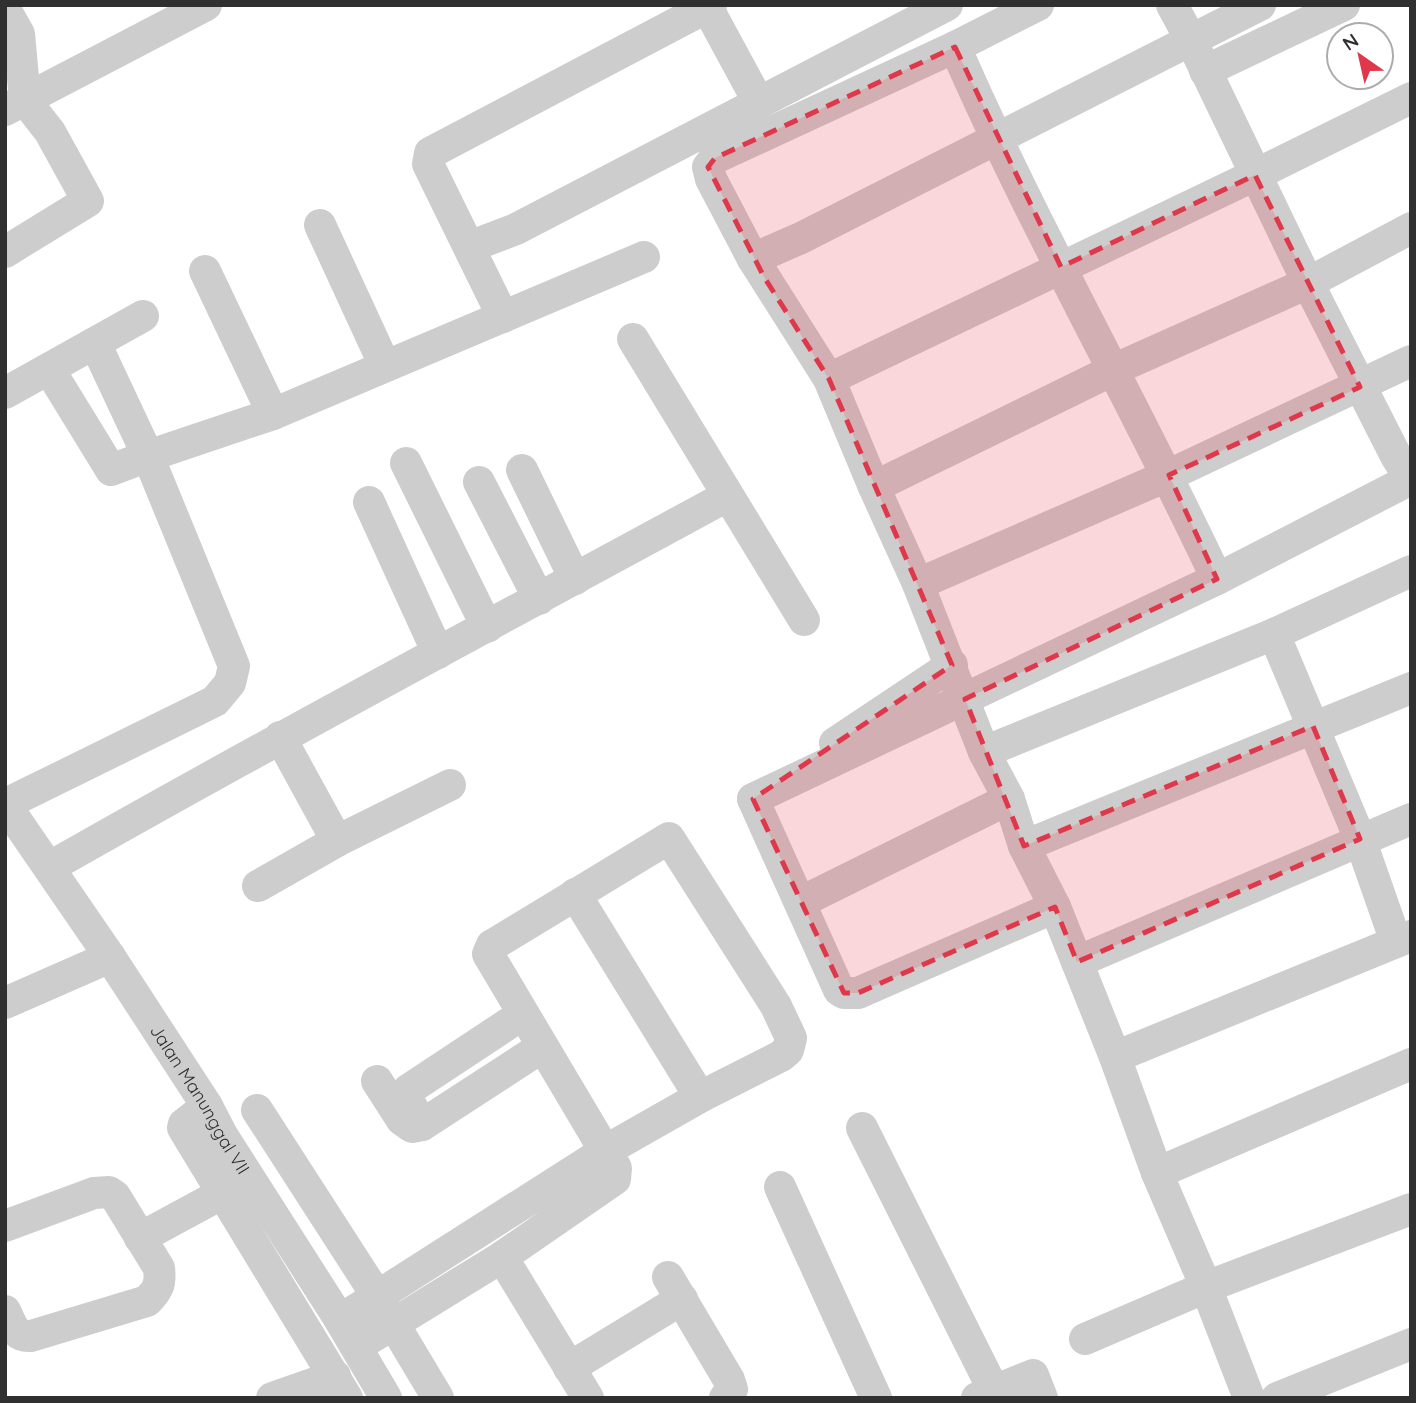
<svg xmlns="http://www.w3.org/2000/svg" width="1416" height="1403" font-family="Quicksand,sans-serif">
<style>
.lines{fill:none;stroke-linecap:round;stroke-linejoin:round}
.minor{stroke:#cdcdcd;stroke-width:32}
.marked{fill:#e0384b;fill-opacity:0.2;stroke:#e0384b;stroke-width:5;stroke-dasharray:14 9;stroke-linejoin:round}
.labels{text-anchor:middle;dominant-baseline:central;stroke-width:7;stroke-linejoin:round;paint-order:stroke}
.street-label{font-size:18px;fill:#303030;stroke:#fff}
</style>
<rect width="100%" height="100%" fill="#fff"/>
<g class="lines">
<g class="minor">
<path d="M1172 5 1191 40 1260 5"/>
<path d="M707 7 759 103"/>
<path d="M5 9 19 34 25 100 50 132 88 201 5 252"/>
<path d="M955 47C1034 228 1133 400 1217 579"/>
<path d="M1205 71 1344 5"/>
<path d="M5 110 206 5"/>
<path d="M320 225 385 366"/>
<path d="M469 247 516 229 947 5"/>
<path d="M753 259 711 179 708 167 715 158 955 47 1038 5"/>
<path d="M205 271 273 414"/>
<path d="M503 317 428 164 430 153 711 5"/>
<path d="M633 339 804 620"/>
<path d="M49 369 111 470 148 456 95 343"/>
<path d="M829 379 1255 175 1411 98"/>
<path d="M5 393 143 316"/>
<path d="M406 463 487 627"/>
<path d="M522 470 575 579"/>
<path d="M479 482 539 599"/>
<path d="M874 487 1115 369 1308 283 1411 228"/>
<path d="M369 502 438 653"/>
<path d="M918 584 1169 475 1411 361"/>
<path d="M1274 634 1360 839 1396 942"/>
<path d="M280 737 337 841 450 785"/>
<path d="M835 743 952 665"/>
<path d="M984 752 1274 634 1411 571"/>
<path d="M753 799 1217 579 1411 479"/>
<path d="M753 799 839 990 844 993H858L1055 907"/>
<path id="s1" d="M5 804 110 957 207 1106 222 1135 340 1320 386 1398"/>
<path d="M6 804 215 701 230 683 234 666 148 456 273 414 644 257"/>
<path d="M1024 846 1411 688"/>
<path d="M50 867C273 740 501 619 727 496"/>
<path d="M258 886 337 841"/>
<path d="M575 894 700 1097"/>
<path d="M801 902 1009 799"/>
<path d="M1077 962 1411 819"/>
<path d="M5 1003 110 957"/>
<path d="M1115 1057 1411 936"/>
<path d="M377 1081 402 1120 412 1127 422 1125 542 1047"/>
<path d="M207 1106 184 1124 183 1128 347 1398"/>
<path d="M257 1110 377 1296 438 1398"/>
<path d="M422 1125 405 1095 408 1090 523 1014"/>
<path d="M862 1128 994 1391"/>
<path d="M1157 1173 1411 1064"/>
<path d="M780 1187 876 1398"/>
<path d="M5 1226 94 1193 109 1192 115 1196 159 1268C161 1284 158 1290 147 1301L31 1336C14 1337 12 1325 5 1311"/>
<path d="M140 1238 223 1193"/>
<path d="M502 1257 588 1398"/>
<path d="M668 1277 729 1380 732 1389 725 1398"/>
<path d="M340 1320 605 1151 700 1097 781 1056 788 1050 791 1038 776 1006 669 838 496 943 492 945 488 954 605 1151 616 1168 615 1179 502 1257 356 1347"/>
<path d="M1085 1339 1206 1287 1411 1209"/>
<path d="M569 1368 682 1299"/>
<path d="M272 1398 335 1376"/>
<path d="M977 1398 1033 1375 1042 1398"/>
<path d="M1249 1398 1206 1287 1157 1173 1115 1057 1055 907 1024 846 1009 799 984 752 918 584 874 487 829 379 753 259 801 238 1191 40 1308 283 1396 456 1411 480"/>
<path d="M1277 1398 1411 1344"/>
</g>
</g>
<path class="marked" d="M955 47 1061 267 1255 175 1360 387 1169 475 1217 579 965 699 1024 846 1313 726 1360 839 1077 962 1055 907 858 993H844L753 799 952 665 829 379 764 277 708 167 715 158Z"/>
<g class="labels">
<g class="street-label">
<text stroke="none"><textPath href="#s1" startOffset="354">Jalan Manunggal VII</textPath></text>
</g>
</g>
<rect width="1416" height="1403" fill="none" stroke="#303030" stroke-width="14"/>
<g transform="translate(1360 56) rotate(326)"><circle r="33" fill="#ffffff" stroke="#acacac" stroke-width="2"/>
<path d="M0-5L12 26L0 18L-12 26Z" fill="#e0384b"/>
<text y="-10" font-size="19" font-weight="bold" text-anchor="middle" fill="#303030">N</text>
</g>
</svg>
